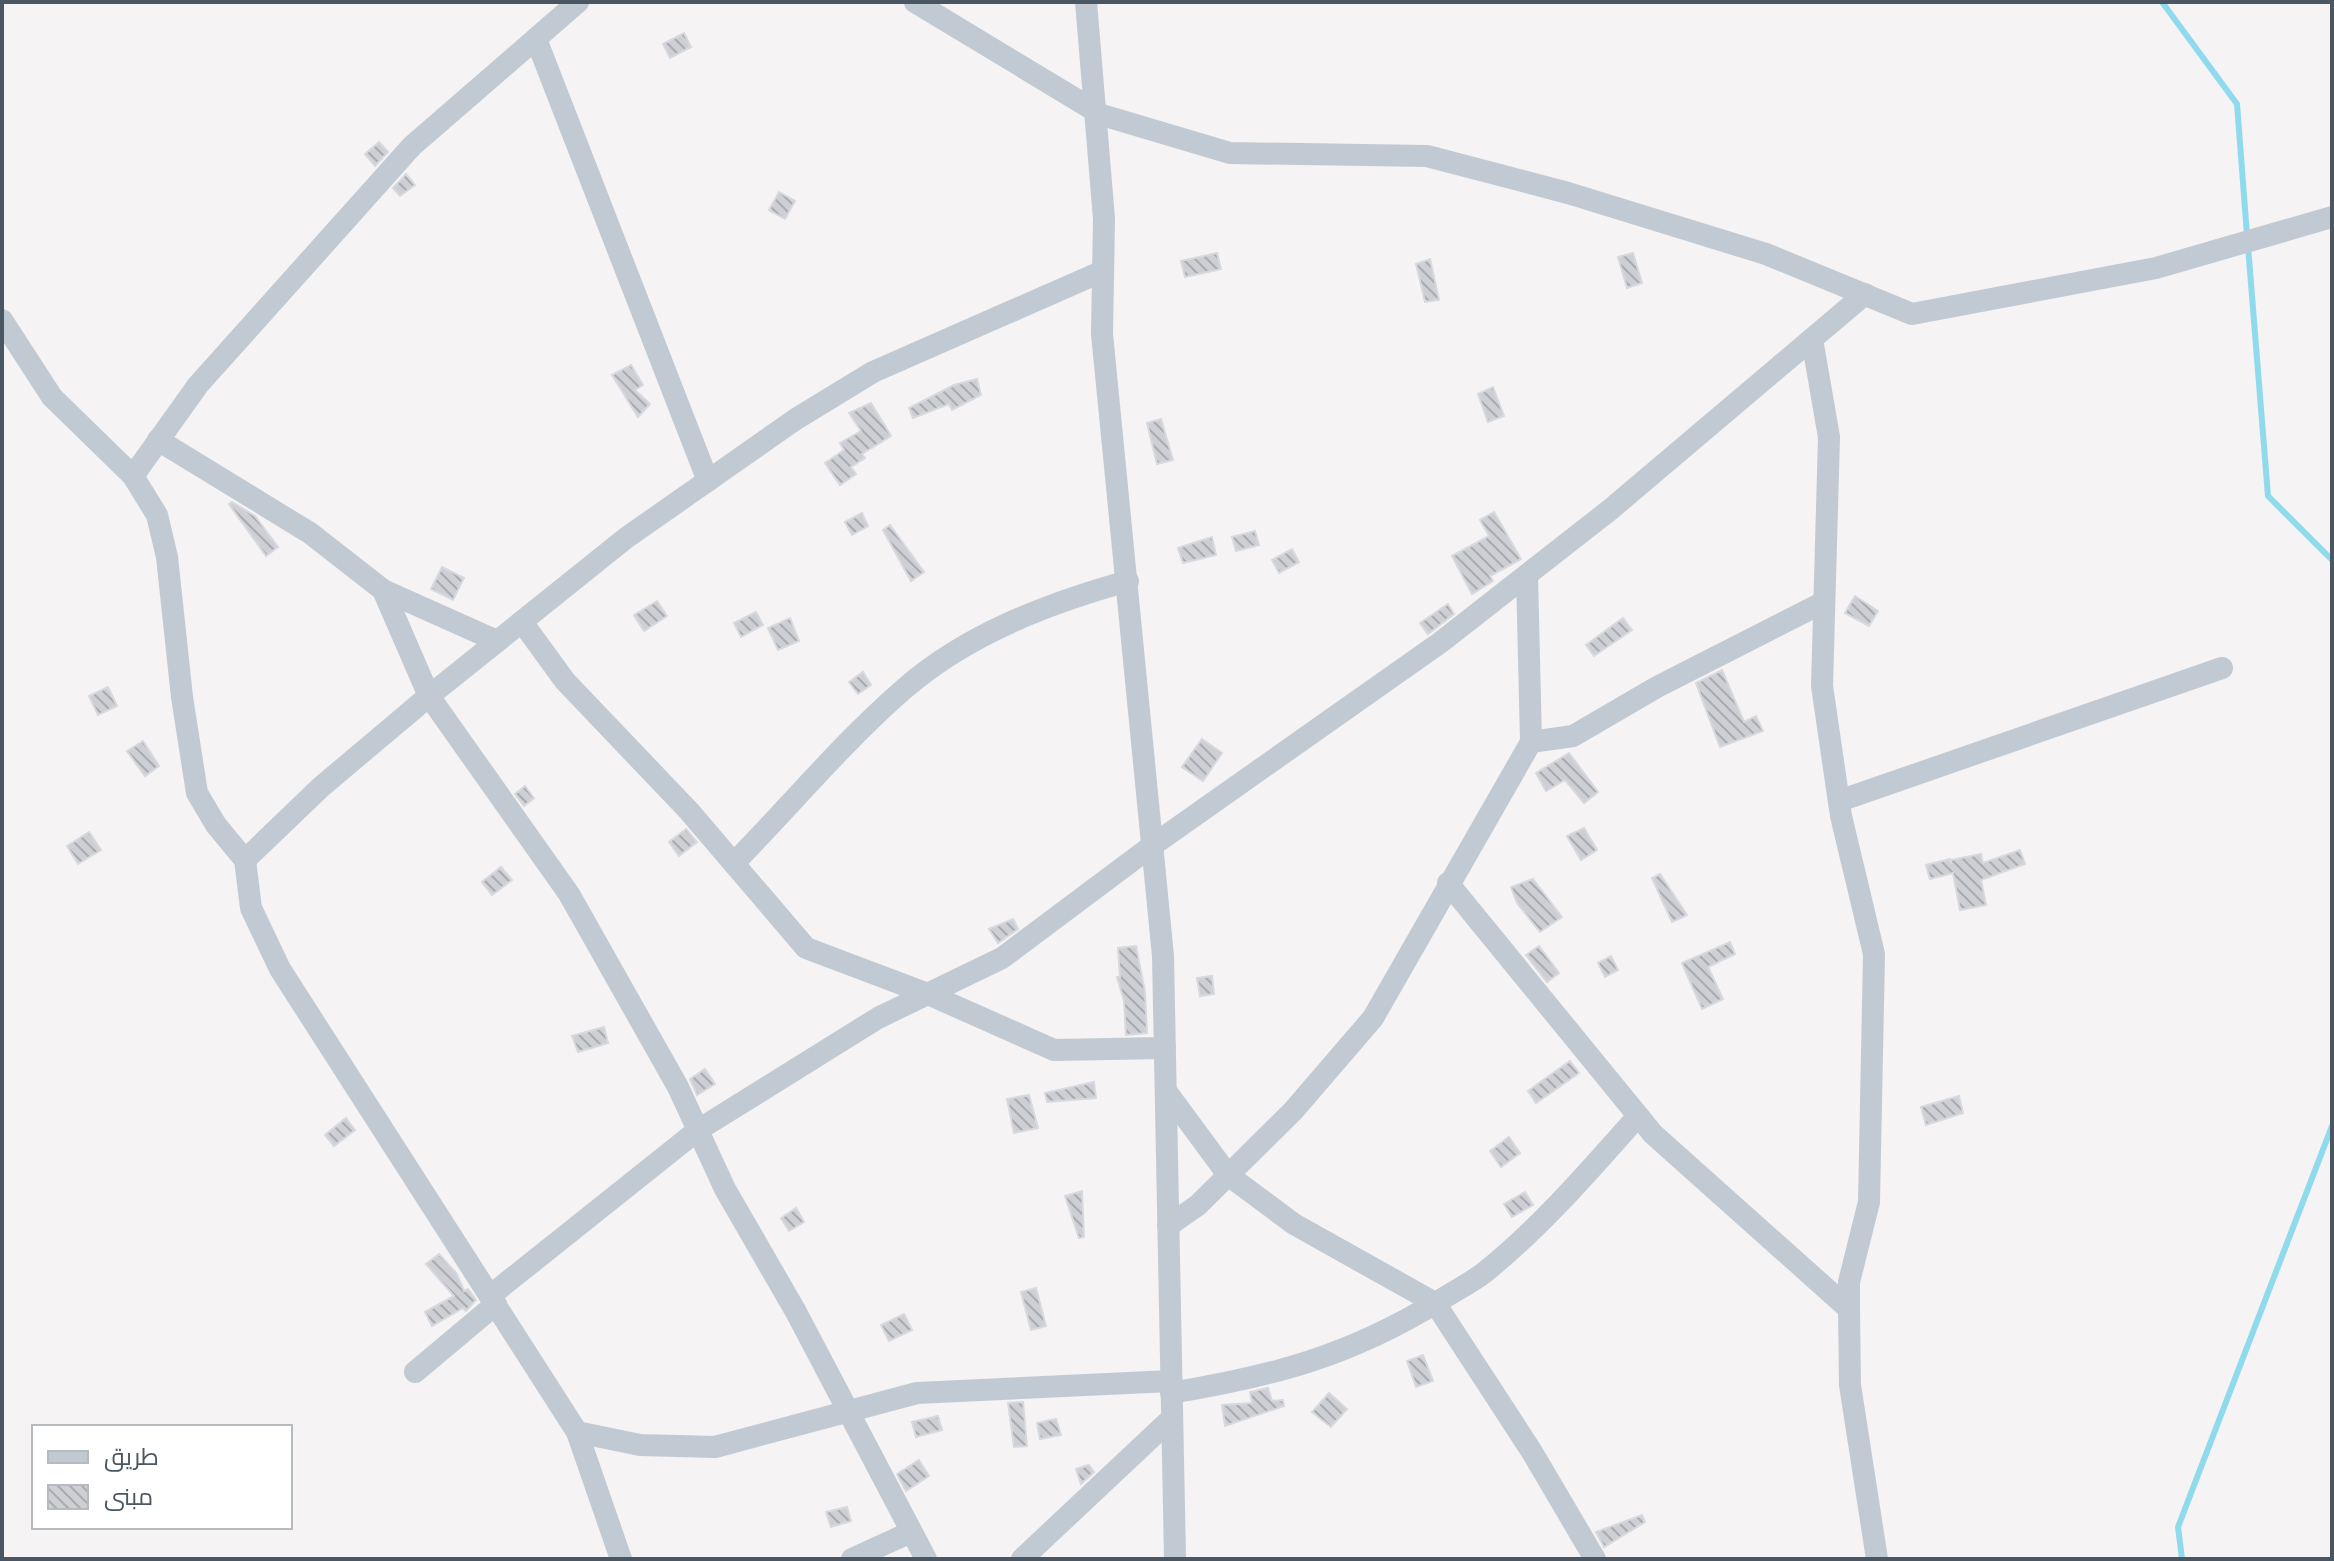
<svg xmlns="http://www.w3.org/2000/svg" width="2334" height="1561" font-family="'Asap Condensed',Cairo,sans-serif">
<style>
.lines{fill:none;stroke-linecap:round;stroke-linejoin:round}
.stream{stroke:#90daee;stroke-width:6}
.building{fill:url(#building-back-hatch);stroke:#d7d9de;stroke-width:2}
.minor{stroke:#c1cad2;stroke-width:22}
</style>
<defs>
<pattern id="building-back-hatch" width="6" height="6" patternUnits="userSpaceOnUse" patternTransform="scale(2)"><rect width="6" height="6" fill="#cdcfd5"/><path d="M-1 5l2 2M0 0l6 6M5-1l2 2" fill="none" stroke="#a8abb0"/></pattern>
</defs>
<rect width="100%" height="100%" fill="#f5f3f3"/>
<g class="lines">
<g class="stream">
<path d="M2162 2 2237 104 2247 235"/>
<path d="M2248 246 2268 496 2332 560"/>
<path d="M2182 1559 2178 1527 2332 1126"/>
</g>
</g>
<g class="building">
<path d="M684 33 691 47 670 58 663 44Z"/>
<path d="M379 142 388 152 375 166 365 154Z"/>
<path d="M406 174 415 185 400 196 393 188Z"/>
<path d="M779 192 795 201 785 219 769 210Z"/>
<path d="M1217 253 1221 269 1185 277 1181 261Z"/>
<path d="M1633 253 1642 283 1627 288 1618 257Z"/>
<path d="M1430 259 1439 300 1425 302 1416 264Z"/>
<path d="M631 365 643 385 635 390 650 404 638 417 612 375Z"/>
<path d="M977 379 981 395 952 410 949 404 913 418 909 408 954 385Z"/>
<path d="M1493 387 1504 416 1488 422 1478 394Z"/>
<path d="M871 403 891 436 862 454 865 458 851 467 856 474 840 485 825 463 844 450 840 443 861 431 849 413Z"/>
<path d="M1161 419 1173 460 1157 464 1147 423Z"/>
<path d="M232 502 255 516 278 547 266 556 229 504Z"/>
<path d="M1494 512 1521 559 1490 576 1493 581 1472 594 1452 556 1489 536 1480 520Z"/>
<path d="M862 513 868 526 852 535 845 522Z"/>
<path d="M890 525 924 572 911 581 883 530Z"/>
<path d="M1255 531 1259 545 1236 551 1232 537Z"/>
<path d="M1212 537 1216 555 1183 563 1178 548Z"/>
<path d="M1292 549 1299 562 1279 573 1272 560Z"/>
<path d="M442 567 464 578 453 600 431 589Z"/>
<path d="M1855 596 1878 611 1869 626 1845 613Z"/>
<path d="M657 601 667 616 644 631 634 615Z"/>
<path d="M1448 604 1454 614 1428 634 1420 623Z"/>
<path d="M756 612 763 625 741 637 734 623Z"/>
<path d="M790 618 799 641 778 650 768 628Z"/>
<path d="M1623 618 1632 630 1594 656 1586 645Z"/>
<path d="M1722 670 1744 722 1756 716 1763 731 1720 747 1696 683Z"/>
<path d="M863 672 871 685 858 694 849 682Z"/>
<path d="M108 687 117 706 98 715 89 696Z"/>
<path d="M1202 739 1222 753 1203 781 1182 767Z"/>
<path d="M143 741 159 766 145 776 127 751Z"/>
<path d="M1569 753 1598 792 1584 803 1565 780 1546 791 1536 773Z"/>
<path d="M525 786 534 798 524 806 515 794Z"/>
<path d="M1584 828 1597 850 1581 860 1567 836Z"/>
<path d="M686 829 697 842 679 856 669 842Z"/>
<path d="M89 832 101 850 78 864 67 846Z"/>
<path d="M2020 850 2025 864 1981 880 1986 905 1960 910 1953 873 1930 879 1926 865 1950 859 1951 864V860L1981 854 1983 863Z"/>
<path d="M501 867 512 880 492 895 482 882Z"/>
<path d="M1660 874 1687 915 1672 922 1652 878Z"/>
<path d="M1533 879 1562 917 1540 932 1517 903 1511 887Z"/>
<path d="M1013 919 1018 929 998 943 989 929Z"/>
<path d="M1730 942 1735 954 1708 967 1723 999 1702 1009 1682 963Z"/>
<path d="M1136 946 1145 992 1147 1033 1126 1035 1124 1001 1117 977H1120L1118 948Z"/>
<path d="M1539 946 1559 973 1547 982 1526 955Z"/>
<path d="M1611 956 1618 970 1605 977 1598 963Z"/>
<path d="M1212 976 1214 994 1200 996 1197 978Z"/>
<path d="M604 1027 608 1043 578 1052 572 1036Z"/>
<path d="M1570 1061 1579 1073 1536 1103 1528 1091Z"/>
<path d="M705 1069 715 1084 697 1095 690 1079Z"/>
<path d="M1094 1082 1096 1098 1047 1102 1045 1093Z"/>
<path d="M1029 1095 1038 1128 1014 1133 1007 1099Z"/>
<path d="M1959 1096 1963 1113 1926 1125 1921 1107Z"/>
<path d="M346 1118 355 1130 334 1146 325 1135Z"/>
<path d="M1509 1137 1520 1153 1501 1167 1490 1151Z"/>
<path d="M1082 1191 1084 1237 1079 1238 1065 1196Z"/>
<path d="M1525 1192 1533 1205 1512 1217 1504 1204Z"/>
<path d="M796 1208 804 1222 789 1231 781 1218Z"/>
<path d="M439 1254 457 1274 464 1291 468 1289 476 1300 466 1311 463 1308 432 1326 425 1312 454 1296 426 1264Z"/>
<path d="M1036 1288 1046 1326 1031 1330 1021 1292Z"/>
<path d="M904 1314 912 1330 889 1341 881 1325Z"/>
<path d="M1423 1355 1433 1381 1416 1387 1407 1361Z"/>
<path d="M1268 1388 1272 1401 1283 1400 1284 1406 1225 1426 1222 1405 1252 1403 1250 1392Z"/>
<path d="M1329 1393 1347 1409 1331 1427 1312 1412Z"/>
<path d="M1023 1402 1027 1446 1014 1447 1008 1403Z"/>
<path d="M938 1416 942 1430 916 1437 912 1422Z"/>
<path d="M1056 1419 1061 1435 1040 1439 1037 1423Z"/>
<path d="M919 1460 929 1476 906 1491 897 1474Z"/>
<path d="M1089 1465 1094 1472 1081 1484 1076 1469Z"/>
<path d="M847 1507 851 1521 831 1527 826 1512Z"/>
<path d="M1642 1515 1645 1522 1604 1547 1596 1532Z"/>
</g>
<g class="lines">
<g class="minor">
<path d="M915 2 1102 115 1230 153 1427 156 1568 193 1766 254 1912 314 2156 268 2332 217"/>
<path d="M1086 2 1104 219 1102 334 1163 956 1175 1559"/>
<path d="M536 39 708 481"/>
<path d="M2 320 52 397 133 476 157 515 167 557 182 697 197 793 216 825 245 860 251 908 280 969 577 1432 621 1559"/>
<path d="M1812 339 1829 437 1822 686 1841 816 1874 954 1869 1202 1849 1282V1309L1850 1385 1877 1559"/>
<path d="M158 440 310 533 383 590 429 696 569 894 678 1087 725 1189 796 1312 926 1559"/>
<path d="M133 476 198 385 412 146 578 2"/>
<path d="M383 590 497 641"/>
<path d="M522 622 565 681 689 811 806 948 928 994 1054 1050 1165 1048"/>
<path d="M1531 742 1573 736 1657 687 1824 602"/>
<path d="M1839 801 2222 668"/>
<path d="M245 860 321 787 429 696 626 538 796 419 873 372 1103 271"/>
<path d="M734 863C791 805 843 742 904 689 967 634 1049 603 1128 581"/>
<path d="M1448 883 1653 1134 1849 1309"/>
<path d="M1166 1091 1228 1175 1294 1224 1435 1303 1532 1452 1595 1559"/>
<path d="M1168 1226 1198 1205 1293 1111 1373 1018 1531 742 1527 575"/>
<path d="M491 1295 698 1130 878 1018 1002 958 1153 845 1441 642 1611 509 1865 294"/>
<path d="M415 1372 496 1304"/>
<path d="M1171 1393C1274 1376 1349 1356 1439 1301 1454 1291 1471 1283 1485 1272 1542 1226 1590 1170 1638 1116"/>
<path d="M577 1432 640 1445 715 1447 917 1393 1171 1381"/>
<path d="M852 1559 911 1532"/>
<path d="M1022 1559 1171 1419"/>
</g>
</g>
<rect width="2334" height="1561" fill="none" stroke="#4a5661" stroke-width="8"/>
<rect x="32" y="1425" width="260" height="104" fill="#ffffff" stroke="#b7bbc0" stroke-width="2"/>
<rect x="48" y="1451" width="40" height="12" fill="#c1cad2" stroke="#b7bbc0" stroke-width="2"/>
<text x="104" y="1465" font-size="24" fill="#4a5661">طريق</text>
<rect x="48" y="1485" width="40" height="24" fill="url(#building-back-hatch)" stroke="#b7bbc0" stroke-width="2"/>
<text x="104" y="1505" font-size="24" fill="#4a5661">مبنى</text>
</svg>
